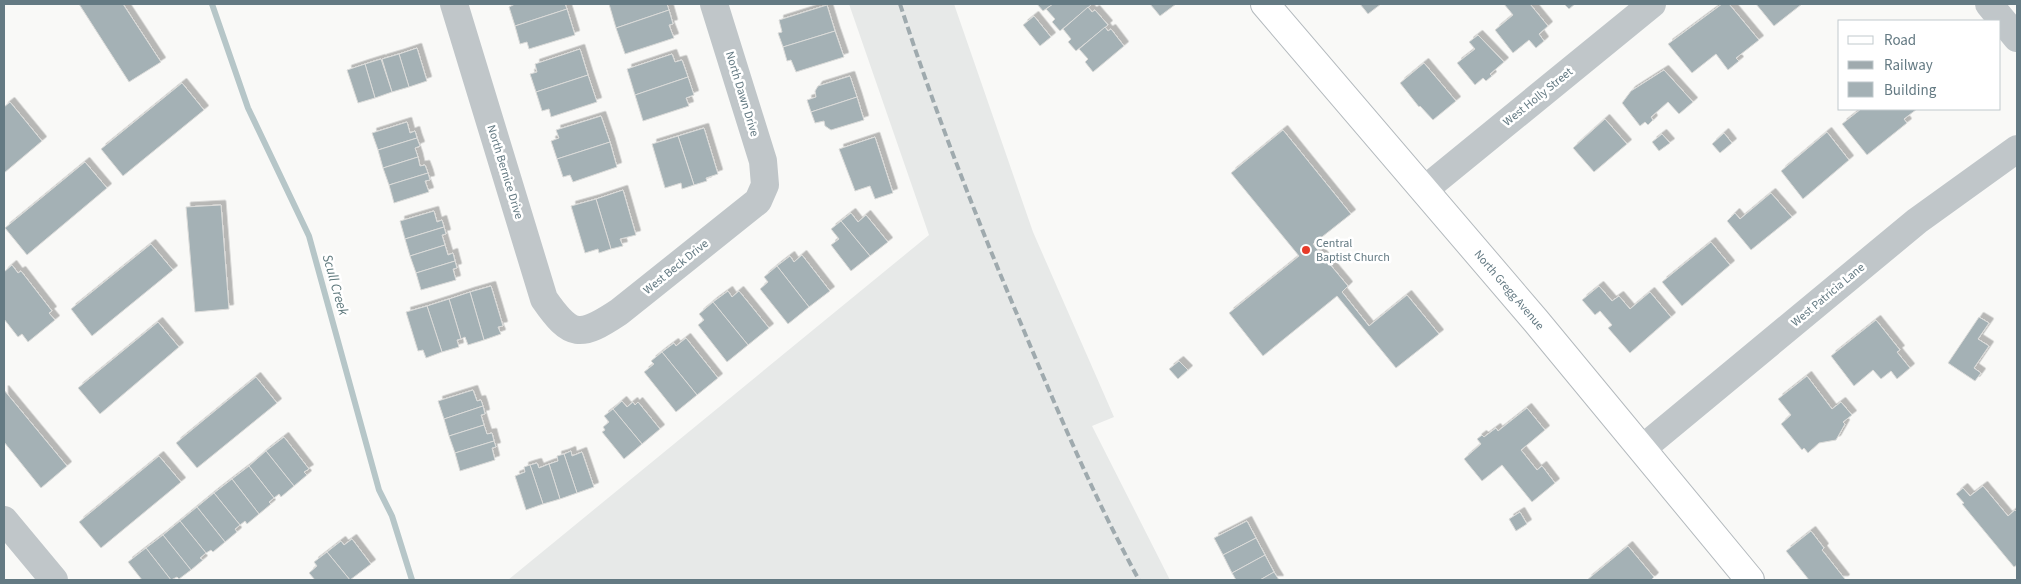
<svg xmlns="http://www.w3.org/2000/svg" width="2021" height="584" font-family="'Source Sans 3',sans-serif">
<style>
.built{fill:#e7e9e8}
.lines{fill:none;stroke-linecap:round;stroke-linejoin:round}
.stream{stroke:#b6c6c8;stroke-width:6}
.building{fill:#a4b1b5;stroke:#dbdbd9;filter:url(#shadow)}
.major-casing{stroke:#b4babe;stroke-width:30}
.minor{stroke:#c0c6c9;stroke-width:28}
.major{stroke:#fff;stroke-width:28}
.rail{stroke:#9faaae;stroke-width:4;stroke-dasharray:8 4;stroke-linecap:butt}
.poi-dot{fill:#e73b29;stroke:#fff;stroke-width:2}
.labels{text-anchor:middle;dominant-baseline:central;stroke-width:5;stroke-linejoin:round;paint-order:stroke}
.street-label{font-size:12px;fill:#647a83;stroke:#fff}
.poi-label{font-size:12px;fill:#647a83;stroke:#fff;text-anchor:start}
.water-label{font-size:14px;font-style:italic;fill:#5e787c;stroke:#fff}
</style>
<defs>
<filter id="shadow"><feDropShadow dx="4.5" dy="-4.5" stdDeviation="0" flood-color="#0004"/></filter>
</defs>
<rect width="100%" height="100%" fill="#f9f9f7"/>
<path class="built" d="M849 4H954L1033 232 1114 417 1092 426 1170 580H508L929 235Z"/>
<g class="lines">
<path class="stream" d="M212 4 248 108 309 236 379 490 392 516 412 580"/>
</g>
<g class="building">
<path d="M79 4H123L161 62 129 82Z"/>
<path d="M515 4H565L567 9 515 26 509 7Z"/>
<path d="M609 4H667L669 10 616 28Z"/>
<path d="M1037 4H1053L1043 11Z"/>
<path d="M1053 4H1090L1091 5 1060 31 1052 22 1055 19 1046 9Z"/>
<path d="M1150 4H1176L1160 16Z"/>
<path d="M1360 4H1381L1368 14Z"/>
<path d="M1504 4H1530L1548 26 1539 34 1544 41 1536 48 1529 40 1513 53 1495 30 1513 15Z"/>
<path d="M1564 4H1575L1569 9Z"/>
<path d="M1722 4H1729L1759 40 1736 58 1739 61 1728 70 1716 54 1692 73 1668 44Z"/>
<path d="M1756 4H1802L1774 26Z"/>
<path d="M827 5 835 31 783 47 778 33 782 32 779 20Z"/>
<path d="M1088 7 1092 12 1095 10 1108 25 1076 51 1068 42 1071 39 1063 29Z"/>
<path d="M567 9 575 35 529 49 527 42 520 44 515 26Z"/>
<path d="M669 10 673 24 669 25 674 38 625 54 616 28Z"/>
<path d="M1034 16 1051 37 1040 46 1023 25Z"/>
<path d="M1105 27 1108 31 1111 29 1124 46 1093 72 1085 62 1088 59 1079 49Z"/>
<path d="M835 31 844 57 796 72 791 60 787 61 783 47Z"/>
<path d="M1478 35 1504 62 1490 74 1492 76 1486 81 1483 78 1475 85 1457 63 1475 49 1469 42Z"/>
<path d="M417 48 427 81 409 87 399 54Z"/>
<path d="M580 49 588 75 536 92 530 74 537 72 535 64Z"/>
<path d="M399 54 409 87 392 92 382 59Z"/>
<path d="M672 54 675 62 682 60 688 77 635 95 627 69Z"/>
<path d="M381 59 392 92 375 98 365 64Z"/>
<path d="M1424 63 1456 101 1433 120 1420 106 1419 107 1400 83Z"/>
<path d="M365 64 375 98 358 103 347 70Z"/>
<path d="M1664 70 1693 102 1679 114 1668 102 1651 117 1653 120 1648 125 1645 122 1640 126 1622 103 1631 91Z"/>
<path d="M588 75 597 102 551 117 549 109 542 111 536 92Z"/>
<path d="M850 76 857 97 811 112 807 100 816 97 815 91 818 86Z"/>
<path d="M688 77 694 95 686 98 689 106 643 121 635 95Z"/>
<path d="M182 83 204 110 123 176 101 149Z"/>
<path d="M857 97 864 120 831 130 825 126 824 121 815 123 811 112Z"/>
<path d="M10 102 42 141 4 173V107Z"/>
<path d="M1861 109H1917L1904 119 1907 123 1867 155 1842 124Z"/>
<path d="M601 116 610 142 557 159 551 141 559 138 556 130Z"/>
<path d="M1605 119 1627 144 1594 172 1573 148Z"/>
<path d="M407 122 410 133 415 131 417 138 378 150 372 133Z"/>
<path d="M704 128 718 174 706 178 707 181 694 185 678 136Z"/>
<path d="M1283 130 1351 214 1313 244 1348 286 1342 292 1369 326 1407 295 1439 334 1396 368 1337 296 1263 356 1229 313 1299 256 1231 173Z"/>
<path d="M1827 132 1849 160 1803 199 1781 171Z"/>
<path d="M1724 133 1732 143 1720 153 1712 144Z"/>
<path d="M1662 134 1670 143 1659 151 1652 142Z"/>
<path d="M678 136 694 185 682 189 681 183 665 188 652 144Z"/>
<path d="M875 137 893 193 875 199 870 186 855 191 839 149Z"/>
<path d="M417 138 420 146 415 148 418 157 383 168 378 150Z"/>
<path d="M610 142 617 167 573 182 570 175 563 177 557 159Z"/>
<path d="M418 157 420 166 425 165 428 173 389 185 383 168Z"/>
<path d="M85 162 107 188 27 255 5 228Z"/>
<path d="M428 173 430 180 425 181 429 192 394 203 389 185Z"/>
<path d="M623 190 636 235 620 239 623 246 611 249 596 199Z"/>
<path d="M1771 193 1792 217 1751 250 1727 221 1735 213 1740 219Z"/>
<path d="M596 199 611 249 599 253 598 249 585 253 571 206Z"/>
<path d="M221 205 229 309 195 312 186 207Z"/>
<path d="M434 211 437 222 442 220 444 227 405 239 400 221Z"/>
<path d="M851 213 858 222 866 215 888 242 870 256 841 221Z"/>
<path d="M841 221 870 256 851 271 831 245 839 239 831 229Z"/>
<path d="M444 227 446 234 442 235 445 245 410 256 405 239Z"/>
<path d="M1711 242 1730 265 1682 306 1662 282Z"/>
<path d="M151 244 173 270 92 336 71 309Z"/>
<path d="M445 245 448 255 453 253 455 261 416 273 410 256Z"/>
<path d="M802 255 830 291 809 307 777 266 790 256 794 262Z"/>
<path d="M455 261 457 268 453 269 456 280 421 290 416 273Z"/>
<path d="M12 265 18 273 21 271 52 311 49 313 55 320 28 342 22 334 18 337 4 319V272Z"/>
<path d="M777 266 809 307 788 324 760 289 768 282 764 277Z"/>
<path d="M491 286 503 326 498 327 501 334 484 340 470 292Z"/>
<path d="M1599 286 1612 301 1619 296 1630 309 1650 292 1671 317 1630 353 1608 328 1612 325 1600 311 1595 315 1582 300Z"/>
<path d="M728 291 732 297 739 291 769 328 748 345 713 302Z"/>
<path d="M470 292 484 340 468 345 465 337 461 339 449 299Z"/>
<path d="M449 299 461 339 457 340 459 347 442 352 427 306Z"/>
<path d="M713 302 748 345 727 362 698 325 704 320 699 314Z"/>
<path d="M427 306 442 352 426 358 423 350 418 351 406 312Z"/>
<path d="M1979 317 1989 323 1978 339 1989 346 1974 368 1981 373 1975 381 1948 363Z"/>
<path d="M1876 320 1900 350 1897 352 1910 368 1897 379 1891 371 1881 379 1873 370 1854 386 1831 356Z"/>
<path d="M158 322 179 347 100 414 78 388Z"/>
<path d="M686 338 718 378 697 395 662 352 674 343 676 346Z"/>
<path d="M662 352 697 395 676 412 644 372 654 364 651 361Z"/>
<path d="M1179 361 1188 370 1178 379 1169 369Z"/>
<path d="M1807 376 1832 409 1841 402 1852 415 1843 422 1845 424 1836 440 1819 443 1808 453 1804 448 1802 450 1781 424 1791 415 1778 399Z"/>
<path d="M256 377 277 403 197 468 176 443Z"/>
<path d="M4 390 67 466 41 488 4 442Z"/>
<path d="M473 390 477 401 481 400 483 406 444 419 438 401Z"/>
<path d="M622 401 627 407 633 402 635 405 638 402 660 429 642 444 613 409Z"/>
<path d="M483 406 485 414 481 415 484 425 449 436 444 419Z"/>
<path d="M1527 408 1545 430 1521 450 1537 470 1542 466 1555 483 1532 502 1502 465 1482 481 1464 459 1481 444 1477 439 1482 435 1484 437 1496 428 1498 431Z"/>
<path d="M613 409 642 444 624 459 602 432 605 430 603 427 609 422 604 416Z"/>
<path d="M484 425 487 434 492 433 494 441 455 453 449 436Z"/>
<path d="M284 437 309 469 304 472 307 475 294 486 266 451Z"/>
<path d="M494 441 496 447 492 448 495 460 460 471 455 453Z"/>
<path d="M266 451 294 486 281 497 279 494 274 498 249 466Z"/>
<path d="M571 451 572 456 582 452 594 487 577 493 564 454Z"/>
<path d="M564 454 577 493 560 499 549 464 558 461 557 456Z"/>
<path d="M159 456 181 482 101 548 79 522Z"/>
<path d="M537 463 539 468 549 464 560 499 543 504 530 465Z"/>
<path d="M530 465 543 504 526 510 515 476 525 472 524 467Z"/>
<path d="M249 466 274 498 269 502 271 504 259 514 232 479Z"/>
<path d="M232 479 259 514 247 524 245 521 240 525 214 493Z"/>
<path d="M1983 486 2008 516 2015 510 2017 512V565L2014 567 1962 504 1964 503 1956 494 1963 488 1970 496Z"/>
<path d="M214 493 240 525 235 529 237 532 225 542 197 507Z"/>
<path d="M197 507 225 542 213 552 211 550 206 553 180 521Z"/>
<path d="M1520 512 1527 524 1516 531 1509 519Z"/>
<path d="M180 521 206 553 200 558 203 560 191 570 163 535Z"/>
<path d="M1247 521 1256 538 1223 555 1214 538Z"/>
<path d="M1811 531 1824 548 1822 550 1845 579 1844 580H1809L1786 551Z"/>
<path d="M163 535 191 570 179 579 177 577 171 580 146 548Z"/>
<path d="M1256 538 1265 555 1232 573 1223 555Z"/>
<path d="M352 539 371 564 350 580 327 552 341 541 344 545Z"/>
<path d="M1628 546 1654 577 1651 580H1587Z"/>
<path d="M146 548 171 580H142L128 562Z"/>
<path d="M327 552 350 580H315L309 573 317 566 314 562Z"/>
<path d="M1265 555 1274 572 1260 580H1236L1232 573Z"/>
<path d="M1274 572 1279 580H1260Z"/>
</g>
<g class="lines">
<defs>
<g id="major">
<path id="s1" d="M1265 4 1536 321 1750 580"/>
</g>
</defs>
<use href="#major" class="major-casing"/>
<g class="minor">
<path d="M454 4 544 299C571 338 580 338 619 312L758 201 765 185 763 161 714 4"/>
<path d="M1989 4 2017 38"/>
<path d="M1424 190 1652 4"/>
<path d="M1643 448 1917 221 2017 149"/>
<path d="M4 520 54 580"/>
</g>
<use href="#major" class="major"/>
<path class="rail" d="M900 4C935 111 975 215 1019 319 1056 407 1093 496 1139 580"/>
</g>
<circle class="poi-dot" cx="1306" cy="250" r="5"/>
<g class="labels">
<g class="street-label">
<text transform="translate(742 94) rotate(73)">North Dawn Drive</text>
<text transform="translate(1538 97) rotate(-39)">West Holly Street</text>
<text transform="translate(505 172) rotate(73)">North Bernice Drive</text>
<text transform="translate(676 267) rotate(-39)">West Beck Drive</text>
<text stroke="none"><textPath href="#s1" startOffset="376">North Gregg Avenue</textPath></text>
<text transform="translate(1828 295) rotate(-40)">West Patricia Lane</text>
</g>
<g class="poi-label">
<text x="1316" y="243">Central<tspan x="1316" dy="14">Baptist Church</tspan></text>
</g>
<g class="water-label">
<text transform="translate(335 285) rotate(74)">Scull Creek</text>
</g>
</g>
<rect width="2021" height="584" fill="none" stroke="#647a83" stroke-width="10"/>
<rect x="1838" y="20" width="162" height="90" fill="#ffffff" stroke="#c1cacd"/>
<rect x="1848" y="36" width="25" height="8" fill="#ffffff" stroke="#c1cacd"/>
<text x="1884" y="45" font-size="15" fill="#647a83">Road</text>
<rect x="1848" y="61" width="25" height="8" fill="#9faaae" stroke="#c1cacd"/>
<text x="1884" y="70" font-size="15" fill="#647a83">Railway</text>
<rect x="1848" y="82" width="25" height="15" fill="#a4b1b5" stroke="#c1cacd"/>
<text x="1884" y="95" font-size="15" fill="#647a83">Building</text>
</svg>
